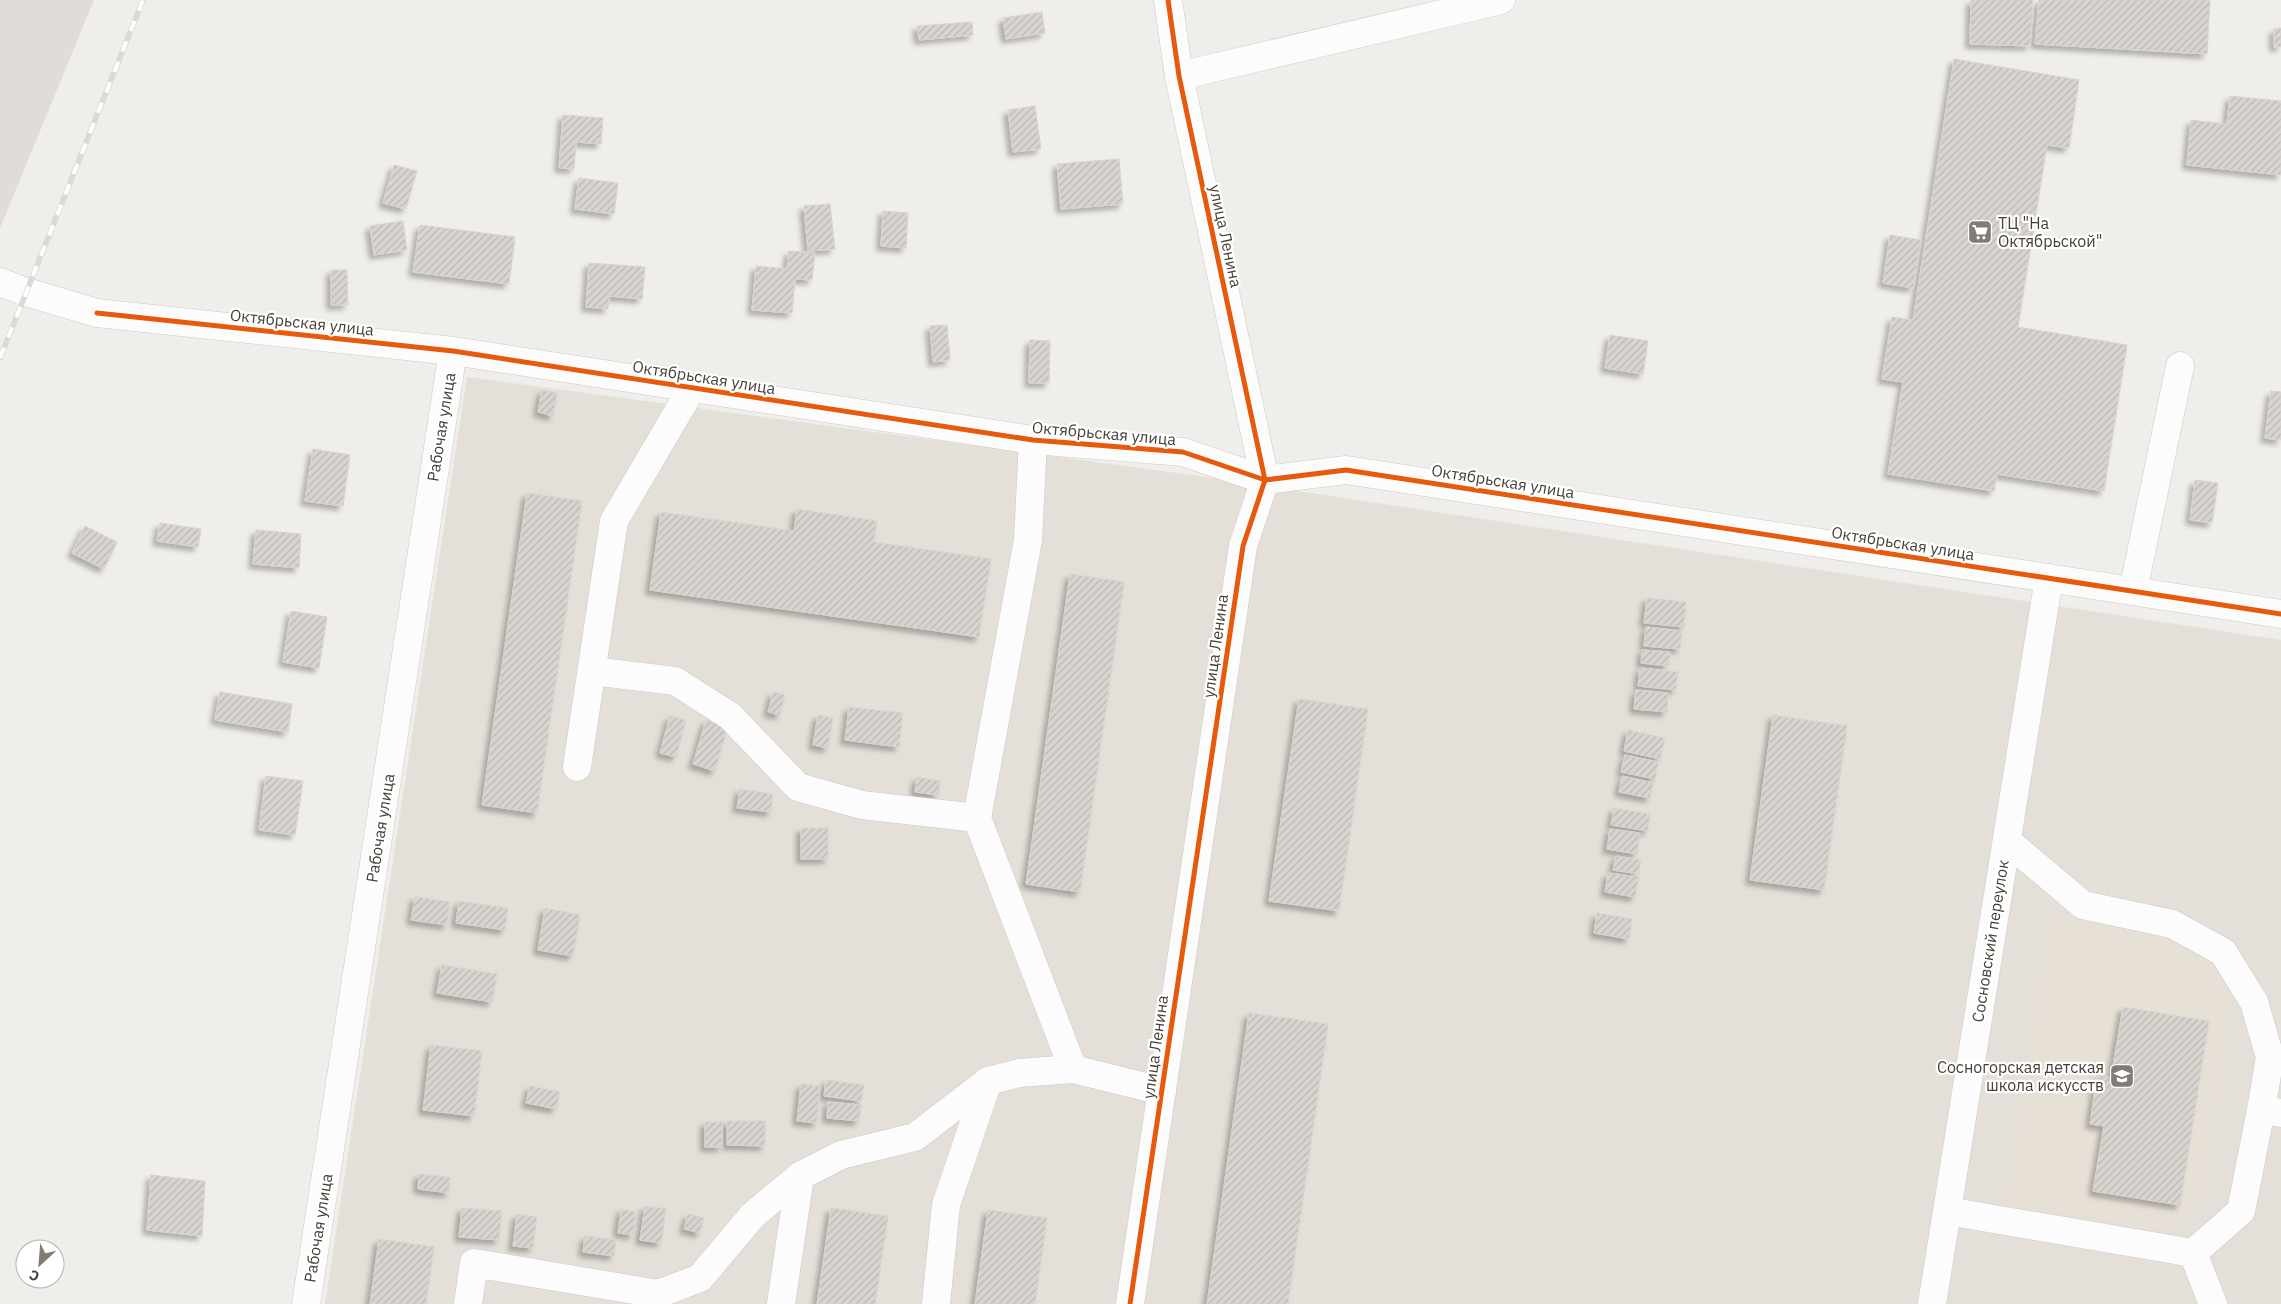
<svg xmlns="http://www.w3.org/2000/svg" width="2281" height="1304" font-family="'IBM Plex Sans',sans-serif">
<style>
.residential{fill:#e4dfd8}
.industrial{fill:#e0ddd8}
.education{fill:#e7e0d6}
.building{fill:url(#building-hatch);stroke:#d8d5d0;filter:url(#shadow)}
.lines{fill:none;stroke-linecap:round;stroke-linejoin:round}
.minor-casing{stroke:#cccac6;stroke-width:29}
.minor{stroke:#fdfcfc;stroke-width:28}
.rail-casing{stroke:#d9d9d8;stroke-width:5.5}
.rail{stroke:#fff;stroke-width:4;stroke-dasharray:11;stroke-linecap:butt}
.cycleway-casing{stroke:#fff;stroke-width:8}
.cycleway{stroke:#e8590c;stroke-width:5}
.labels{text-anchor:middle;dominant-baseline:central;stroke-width:4.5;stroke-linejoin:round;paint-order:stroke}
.poi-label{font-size:16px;fill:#463f36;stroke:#fff;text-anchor:start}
.street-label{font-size:16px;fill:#463f36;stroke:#fff}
</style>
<defs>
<pattern id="building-hatch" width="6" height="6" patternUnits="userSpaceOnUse" patternTransform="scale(1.25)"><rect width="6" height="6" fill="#d8d5d1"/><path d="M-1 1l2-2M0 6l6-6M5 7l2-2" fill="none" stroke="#bbb8b4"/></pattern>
<filter id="shadow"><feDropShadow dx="-4.5" dy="4.5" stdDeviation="2.5" flood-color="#0004"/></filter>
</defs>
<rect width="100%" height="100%" fill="#f0eeea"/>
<path class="residential" d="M467 377 1199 476 2281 640V1304H325Z"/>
<path class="industrial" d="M0 0H94L0 228Z"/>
<path class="education" d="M2049 913 2239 945 2199 1214 2175 1230 2005 1206Z"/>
<g class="building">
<path d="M1971 0H2033L2030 46 1970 44Z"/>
<path d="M2039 0H2210L2207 54 2035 44Z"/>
<path d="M1042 12 1045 33 1006 39 1003 18Z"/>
<path d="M972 22 973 35 919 40 917 26Z"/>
<path d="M2281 28V47H2274V29Z"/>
<path d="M1954 59 2079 80 2069 148 2047 145 2018 327 2127 345 2104 491 1997 474 1994 491 1888 474 1903 382 1882 379 1892 317 1913 320Z"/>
<path d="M2230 96 2281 101V175L2187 165 2191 120 2227 124Z"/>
<path d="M1035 106 1041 149 1013 152 1008 110Z"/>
<path d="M563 115 603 118 601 144 576 142 574 169 559 168Z"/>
<path d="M1119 159 1123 204 1061 209 1057 164Z"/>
<path d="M394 165 417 171 406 209 383 203Z"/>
<path d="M579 178 618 183 614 214 575 209Z"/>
<path d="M830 204 835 249 808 251 804 206Z"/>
<path d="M883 211 908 213 906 248 881 246Z"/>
<path d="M403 221 407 250 374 255 370 226Z"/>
<path d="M420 225 515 237 509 284 413 272Z"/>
<path d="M1890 235 1921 240 1913 288 1883 283Z"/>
<path d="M789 251 815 253 812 280 795 279 792 313 752 310 756 266 787 269Z"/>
<path d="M589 263 645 267 642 299 609 296 608 309 586 307Z"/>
<path d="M331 270H347L348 305H331Z"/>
<path d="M947 325 950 360 933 362 930 326Z"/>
<path d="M1610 335 1648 341 1643 374 1605 368Z"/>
<path d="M1030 340 1050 341 1049 383H1029Z"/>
<path d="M542 390 557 393 553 416 538 412Z"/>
<path d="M2271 391 2281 392V440L2265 438Z"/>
<path d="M313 449 350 455 343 506 305 501Z"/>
<path d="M2195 480 2218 483 2212 523 2190 520Z"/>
<path d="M527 493 582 501 537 813 482 805Z"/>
<path d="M797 509 877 521 874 542 991 559 979 637 650 590 661 512 794 531Z"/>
<path d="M160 523 201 529 198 547 157 541Z"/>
<path d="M85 526 117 542 104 569 72 553Z"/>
<path d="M256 530 301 534 299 568 253 564Z"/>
<path d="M1070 574 1124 582 1080 892 1026 884Z"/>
<path d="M1647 598 1686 602 1684 627 1644 623Z"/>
<path d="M291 611 327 617 319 668 283 662Z"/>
<path d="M1646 627 1682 631 1680 649 1644 646Z"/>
<path d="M1642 650 1670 652 1668 666 1641 663Z"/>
<path d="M1640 668 1678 672 1676 690 1638 686Z"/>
<path d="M1636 690 1668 693 1667 712 1634 709Z"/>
<path d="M220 692 292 704 288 732 215 720Z"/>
<path d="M773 692 785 695 780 715 768 712Z"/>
<path d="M1299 699 1368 709 1339 911 1269 901Z"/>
<path d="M849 707 903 713 899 747 845 740Z"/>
<path d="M818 715 833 718 828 748 813 745Z"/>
<path d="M1773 715 1847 726 1824 890 1750 880Z"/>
<path d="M670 716 686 720 676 757 660 753Z"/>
<path d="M706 720 728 726 715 771 693 764Z"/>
<path d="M1628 730 1665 738 1660 759 1624 751Z"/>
<path d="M1625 755 1658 762 1655 779 1621 772Z"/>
<path d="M266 776 303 781 295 835 259 830Z"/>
<path d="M1622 776 1653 783 1650 798 1619 792Z"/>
<path d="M917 777 940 781 938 795 915 792Z"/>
<path d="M740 789 773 794 771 812 737 808Z"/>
<path d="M1614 808 1650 814 1648 831 1611 825Z"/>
<rect x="801" y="828" width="27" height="31"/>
<path d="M1610 829 1640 833 1637 854 1607 849Z"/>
<path d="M1616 856 1641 860 1638 874 1613 870Z"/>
<path d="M1608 873 1639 877 1635 897 1605 892Z"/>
<path d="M415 897 450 902 447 925 411 920Z"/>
<path d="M459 901 508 908 505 930 456 923Z"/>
<path d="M545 908 580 915 573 956 538 950Z"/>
<path d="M1597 913 1632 919 1629 939 1594 933Z"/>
<path d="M442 965 497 974 492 1002 437 993Z"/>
<path d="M2123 1007 2209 1021 2180 1205 2093 1191 2104 1126 2090 1124 2097 1075 2111 1078Z"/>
<path d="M1249 1013 1328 1024 1288 1304H1207Z"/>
<path d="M431 1045 482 1051 474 1116 423 1110Z"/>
<path d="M826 1080 864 1085 861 1101 824 1096Z"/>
<path d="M801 1084 820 1086 817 1123 797 1121Z"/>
<path d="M530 1086 560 1092 556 1109 526 1103Z"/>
<path d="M828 1102 861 1105 859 1121 827 1118Z"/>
<path d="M727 1121H765V1146L727 1145Z"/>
<rect x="705" y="1122" width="17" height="25"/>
<path d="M419 1174 450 1177 449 1193 418 1189Z"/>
<path d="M151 1175 205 1181 202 1236 147 1230Z"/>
<path d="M645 1206 666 1209 661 1243 640 1240Z"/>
<path d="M462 1208 502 1211 499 1240 459 1237Z"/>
<path d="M831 1208 888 1216 875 1304H817Z"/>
<path d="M621 1209 636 1212 633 1235 618 1233Z"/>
<path d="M988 1210 1047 1218 1035 1304H975Z"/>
<path d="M517 1214 537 1217 533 1248 513 1246Z"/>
<path d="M688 1214 704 1218 700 1233 684 1229Z"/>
<path d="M585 1236 616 1240 614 1256 583 1252Z"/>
<path d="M379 1239 434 1247 426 1304H370Z"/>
</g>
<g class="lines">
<defs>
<g id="minor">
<path d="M1179 76 1501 0"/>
<path d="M0 282 26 292 97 313 453 351 1033 440 1183 452 1265 480 1346 470 2281 614"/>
<path d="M1033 440 1028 540 977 818 1073 1069"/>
<path d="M2133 591 2180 366"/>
<path d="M592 671 675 681 730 716 798 787 862 805 977 818"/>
<path d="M577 767 614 521 692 388"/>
<path d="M2007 841 2083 905 2172 924 2223 952 2254 1002 2270 1057 2261 1110"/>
<path d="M1947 1211 2193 1253 2241 1211 2261 1110 2281 1113"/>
<path d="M2193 1253 2213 1304"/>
<path d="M306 1304 453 351"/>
<path d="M468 1304 474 1263 658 1294 700 1278 753 1215 800 1176 841 1155 915 1137 988 1081 1019 1073 1073 1069 1162 1091"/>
<path d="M781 1304 800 1176"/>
<path d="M936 1304 946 1205 988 1081"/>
<path d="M1130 1304 1243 546 1265 480 1179 76 1168 0"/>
<path d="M1932 1304 2049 578"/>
</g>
</defs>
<use href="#minor" class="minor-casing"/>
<use href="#minor" class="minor"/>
<defs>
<path id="rail" d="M0 358 143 0"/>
</defs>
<use href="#rail" class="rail-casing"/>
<use href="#rail" class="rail"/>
<defs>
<g id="cycleway">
<path d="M97 313 453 351 1033 440 1183 452 1265 480 1346 470 2281 614"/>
<path d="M1130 1304 1243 546 1265 480 1179 76 1168 0"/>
</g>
</defs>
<use href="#cycleway" class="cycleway-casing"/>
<use href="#cycleway" class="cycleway"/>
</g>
<defs>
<symbol id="supermarket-square" viewBox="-11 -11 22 22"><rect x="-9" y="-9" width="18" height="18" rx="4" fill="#827c75" stroke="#fff"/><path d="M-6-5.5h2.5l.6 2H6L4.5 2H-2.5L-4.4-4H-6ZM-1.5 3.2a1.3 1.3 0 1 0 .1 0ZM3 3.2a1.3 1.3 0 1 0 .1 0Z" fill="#fff"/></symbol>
<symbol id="school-square" viewBox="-11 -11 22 22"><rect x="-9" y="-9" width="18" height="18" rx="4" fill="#827c75" stroke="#fff"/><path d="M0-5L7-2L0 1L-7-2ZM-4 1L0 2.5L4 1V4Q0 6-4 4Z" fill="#fff"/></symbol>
</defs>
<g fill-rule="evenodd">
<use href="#supermarket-square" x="1966" y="218" width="28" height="28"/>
<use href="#school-square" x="2108" y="1062" width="28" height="28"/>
</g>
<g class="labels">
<g class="poi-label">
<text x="1998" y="223">ТЦ "На<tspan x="1998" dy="18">Октябрьской"</tspan></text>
<text x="2104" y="1067" text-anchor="end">Сосногорская детская<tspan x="2104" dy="18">школа искусств</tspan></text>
</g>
<g class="street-label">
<text transform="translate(1226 236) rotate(78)">улица Ленина</text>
<text transform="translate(302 322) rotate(6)">Октябрьская улица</text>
<text transform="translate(704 377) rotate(9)">Октябрьская улица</text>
<text transform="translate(441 427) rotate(-81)">Рабочая улица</text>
<text transform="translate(1104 433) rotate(5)">Октябрьская улица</text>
<text transform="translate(1503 481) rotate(9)">Октябрьская улица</text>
<text transform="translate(1903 543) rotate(9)">Октябрьская улица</text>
<text transform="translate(1215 646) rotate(-82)">улица Ленина</text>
<text transform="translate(380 828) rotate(-81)">Рабочая улица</text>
<text transform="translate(1990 941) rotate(-81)">Сосновский переулок</text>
<text transform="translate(1155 1047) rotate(-82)">улица Ленина</text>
<text transform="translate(318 1228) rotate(-81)">Рабочая улица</text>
</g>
</g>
<g transform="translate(40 1264) rotate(206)"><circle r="24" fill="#ffffff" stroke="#b5b2af"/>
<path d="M0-4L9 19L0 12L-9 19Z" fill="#827c75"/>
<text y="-8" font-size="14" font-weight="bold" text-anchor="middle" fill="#463f36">С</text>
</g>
</svg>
